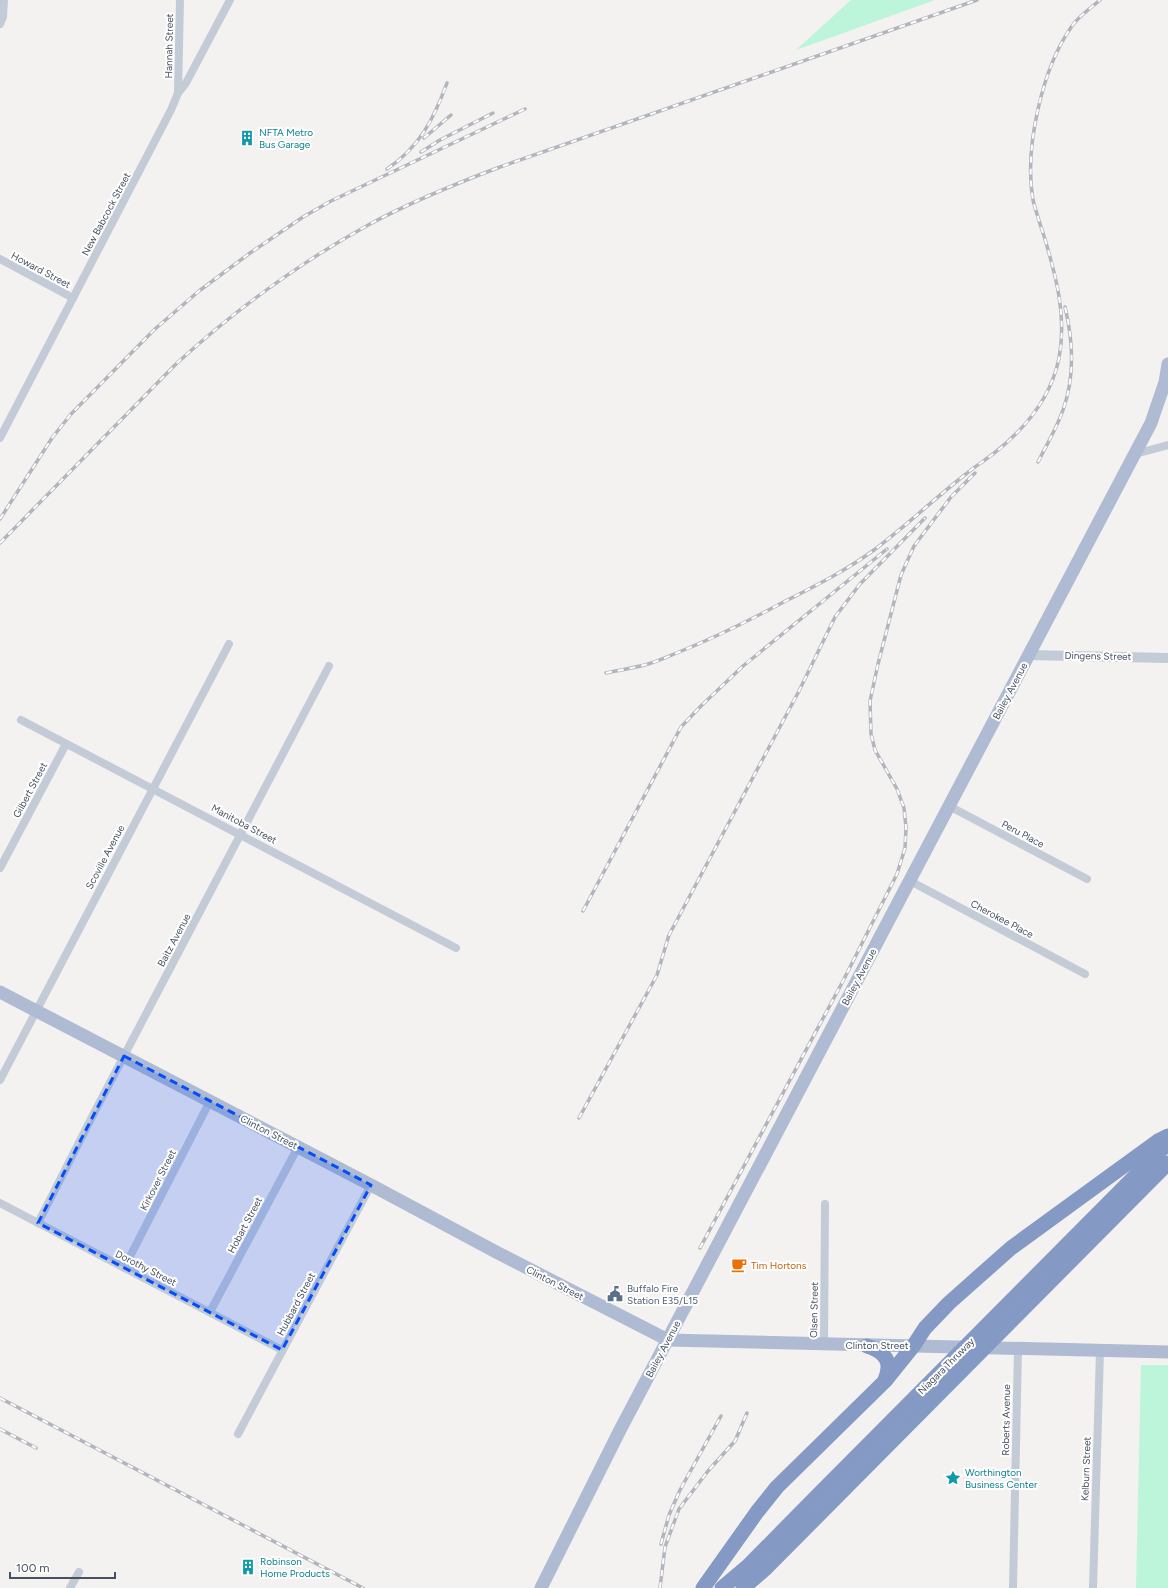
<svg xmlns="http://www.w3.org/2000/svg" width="1168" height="1588" font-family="Figtree,sans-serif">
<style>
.green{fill:#bcf5da}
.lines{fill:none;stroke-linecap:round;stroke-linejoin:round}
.minor{stroke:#c3cbd7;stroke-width:8}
.tertiary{stroke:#c3cbd7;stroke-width:10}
.primary{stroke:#aebbd3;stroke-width:13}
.motorway{stroke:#849ac5;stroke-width:15}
.rail-casing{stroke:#b2b5bc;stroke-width:3.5}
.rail{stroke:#fff;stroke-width:2;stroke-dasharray:6;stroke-linecap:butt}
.marked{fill:#044dfa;fill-opacity:0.2;stroke:#044dfa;stroke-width:3;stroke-dasharray:8 5;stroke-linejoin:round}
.labels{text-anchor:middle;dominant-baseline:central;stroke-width:4;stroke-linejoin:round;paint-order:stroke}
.street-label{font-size:10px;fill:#465161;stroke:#fff}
.culture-label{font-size:10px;fill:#0d838f;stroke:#fff;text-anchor:start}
.food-label{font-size:10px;fill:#c56008;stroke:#fff;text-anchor:start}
.service-label{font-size:10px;fill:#4e5e75;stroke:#fff;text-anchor:start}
</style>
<rect width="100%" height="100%" fill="#f4f1f1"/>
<g class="green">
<path d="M851 0H935L796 50Z"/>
<path d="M1141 1365H1168V1588H1136Z"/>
</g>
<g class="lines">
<g class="minor">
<path d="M0 24 3 17 4 0"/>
<path d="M178 93 180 0"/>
<path d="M0 259 73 298"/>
<path d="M0 438 171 110 178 93 186 83 230 0"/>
<path d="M1135 454 1168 445"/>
<path d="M21 720 456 948"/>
<path d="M949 806 1087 879"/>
<path d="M0 868 66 744"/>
<path d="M910 881 1085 974"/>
<path d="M0 1080 229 644"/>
<path d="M0 1203 282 1350"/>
<path d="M38 1223 95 1111 329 666"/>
<path d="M124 1268 210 1101"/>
<path d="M210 1312 298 1147"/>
<path d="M824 1345 825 1204"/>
<path d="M238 1434 371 1185"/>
<path d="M70 1588 79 1572"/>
<path d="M1013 1588 1018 1349"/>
<path d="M1093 1588 1100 1351"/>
</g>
<path class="tertiary" d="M1028 655 1168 658"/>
<g class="primary">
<path d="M0 992 371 1185 498 1253 668 1340 1168 1352"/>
<path d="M541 1588 620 1430 1151 423 1165 382 1168 364"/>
</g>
<g class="motorway">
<path d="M867 1346C885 1352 893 1361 885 1380"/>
<path d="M703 1588 757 1512 777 1487 885 1381 914 1345 925 1328 949 1303 1011 1248 1158 1141 1168 1136"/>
<path d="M722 1588 748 1566 822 1491 1167 1144"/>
<path d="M743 1588 766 1568 1168 1163"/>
</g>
<defs>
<g id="rail">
<path d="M424 138 451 115"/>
<path d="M421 152 440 140 493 113"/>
<path d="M387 169C420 147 434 118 447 83"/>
<path d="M1038 462C1047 444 1058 426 1064 407 1075 374 1073 340 1065 307"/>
<path d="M0 519 52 438 71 414 155 329 199 291 250 253 303 217 331 201 525 109"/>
<path d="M0 543 176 364C235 310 299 263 370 224 411 202 455 184 500 167L977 0"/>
<path d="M606 673C620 670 634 668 648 664 659 661 669 656 679 652 714 638 746 622 778 605 811 588 844 572 874 550 906 526 934 499 966 474 974 467 984 461 993 454 1024 430 1051 398 1059 358 1067 316 1056 276 1044 236 1040 224 1036 212 1033 200 1024 149 1042 68 1072 26 1079 16 1091 8 1100 0"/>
<path d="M583 911 681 727 701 706 743 666 887 549"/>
<path d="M579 1118 657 975 669 935 799 691 835 617 860 584 925 518"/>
<path d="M700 1248 843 981 897 874 905 848 906 828 904 808 897 789 875 750 871 734 870 701 878 664 901 575 914 546 951 497 975 473"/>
<path d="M0 1398 363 1588"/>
<path d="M0 1429 36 1448"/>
<path d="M661 1544 669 1515 680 1490 721 1416"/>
<path d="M660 1588 665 1547 679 1509 708 1471 735 1441 747 1413"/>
</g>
</defs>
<use href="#rail" class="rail-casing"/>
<use href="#rail" class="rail"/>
</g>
<path class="marked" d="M124 1056 371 1185 282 1350 38 1223Z"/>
<defs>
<symbol id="building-bare" viewBox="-9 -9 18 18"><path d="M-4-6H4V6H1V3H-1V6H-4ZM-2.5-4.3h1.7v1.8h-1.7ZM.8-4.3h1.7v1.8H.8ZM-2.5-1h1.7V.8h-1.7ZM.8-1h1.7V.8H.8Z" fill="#0f9aa8" stroke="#fff" stroke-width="2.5" paint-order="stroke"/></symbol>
<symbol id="cafe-bare" viewBox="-9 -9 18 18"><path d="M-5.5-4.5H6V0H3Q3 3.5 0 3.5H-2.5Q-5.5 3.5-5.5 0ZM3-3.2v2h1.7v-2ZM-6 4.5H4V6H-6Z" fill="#e8710a" stroke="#fff" stroke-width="2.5" paint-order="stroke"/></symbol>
<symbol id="civic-bare" viewBox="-9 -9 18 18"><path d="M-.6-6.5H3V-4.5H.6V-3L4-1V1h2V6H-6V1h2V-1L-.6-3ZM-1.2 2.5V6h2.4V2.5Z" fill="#5c6f8a" stroke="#fff" stroke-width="2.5" paint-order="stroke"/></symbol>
<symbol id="sight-bare" viewBox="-9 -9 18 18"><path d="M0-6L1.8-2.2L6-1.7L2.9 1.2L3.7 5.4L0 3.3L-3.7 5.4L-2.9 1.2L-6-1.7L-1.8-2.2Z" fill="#0f9aa8" stroke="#fff" stroke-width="2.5" paint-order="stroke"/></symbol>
</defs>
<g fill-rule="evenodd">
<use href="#building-bare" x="236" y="127" width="22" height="22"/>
<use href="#cafe-bare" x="728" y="1254" width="22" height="22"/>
<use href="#civic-bare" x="604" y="1283" width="22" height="22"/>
<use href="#sight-bare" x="942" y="1467" width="22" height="22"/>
<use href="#building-bare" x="237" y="1556" width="22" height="22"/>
</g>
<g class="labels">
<g class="street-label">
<text transform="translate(169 46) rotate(-89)">Hannah Street</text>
<text transform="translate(106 214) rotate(-62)">New Babcock Street</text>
<text transform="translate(41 270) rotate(28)">Howard Street</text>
<text transform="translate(1098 656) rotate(1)">Dingens Street</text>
<text transform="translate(1010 691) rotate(-62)">Bailey Avenue</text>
<text transform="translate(30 790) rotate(-62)">Gilbert Street</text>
<text transform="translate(244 824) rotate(28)">Manitoba Street</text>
<text transform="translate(1023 834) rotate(28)">Peru Place</text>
<text transform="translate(105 857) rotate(-62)">Scoville Avenue</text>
<text transform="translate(1002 919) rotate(28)">Cherokee Place</text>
<text transform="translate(174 940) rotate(-62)">Baitz Avenue</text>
<text transform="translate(859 977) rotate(-62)">Bailey Avenue</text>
<text transform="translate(269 1132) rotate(27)">Clinton Street</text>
<text transform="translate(158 1180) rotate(-63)">Kirkover Street</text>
<text transform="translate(245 1225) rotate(-62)">Hobart Street</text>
<text transform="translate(146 1268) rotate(27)">Dorothy Street</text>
<text transform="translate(555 1283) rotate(27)">Clinton Street</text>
<text transform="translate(296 1304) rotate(-62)">Hubbard Street</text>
<text transform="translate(814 1310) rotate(-89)">Olsen Street</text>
<text x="877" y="1345">Clinton Street</text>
<text transform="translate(663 1349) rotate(-62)">Bailey Avenue</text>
<text transform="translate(946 1366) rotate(-45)">Niagara Thruway</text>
<text transform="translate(1006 1420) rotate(-89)">Roberts Avenue</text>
<text transform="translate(1086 1469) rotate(-88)">Kelburn Street</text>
</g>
<g class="culture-label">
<text x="259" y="132">NFTA Metro<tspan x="259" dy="12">Bus Garage</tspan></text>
<text x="965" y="1472">Worthington<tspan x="965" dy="12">Business Center</tspan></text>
<text x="260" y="1561">Robinson<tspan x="260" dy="12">Home Products</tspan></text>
</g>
<g class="food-label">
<text x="751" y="1265">Tim Hortons</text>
</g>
<g class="service-label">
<text x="627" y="1288">Buffalo Fire<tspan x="627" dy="12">Station E35/L15</tspan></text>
</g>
</g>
<path d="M10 1572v6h105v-6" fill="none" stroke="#465161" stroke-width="2"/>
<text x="16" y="1572" font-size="12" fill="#465161" stroke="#ffffff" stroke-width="3" paint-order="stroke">100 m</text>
</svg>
